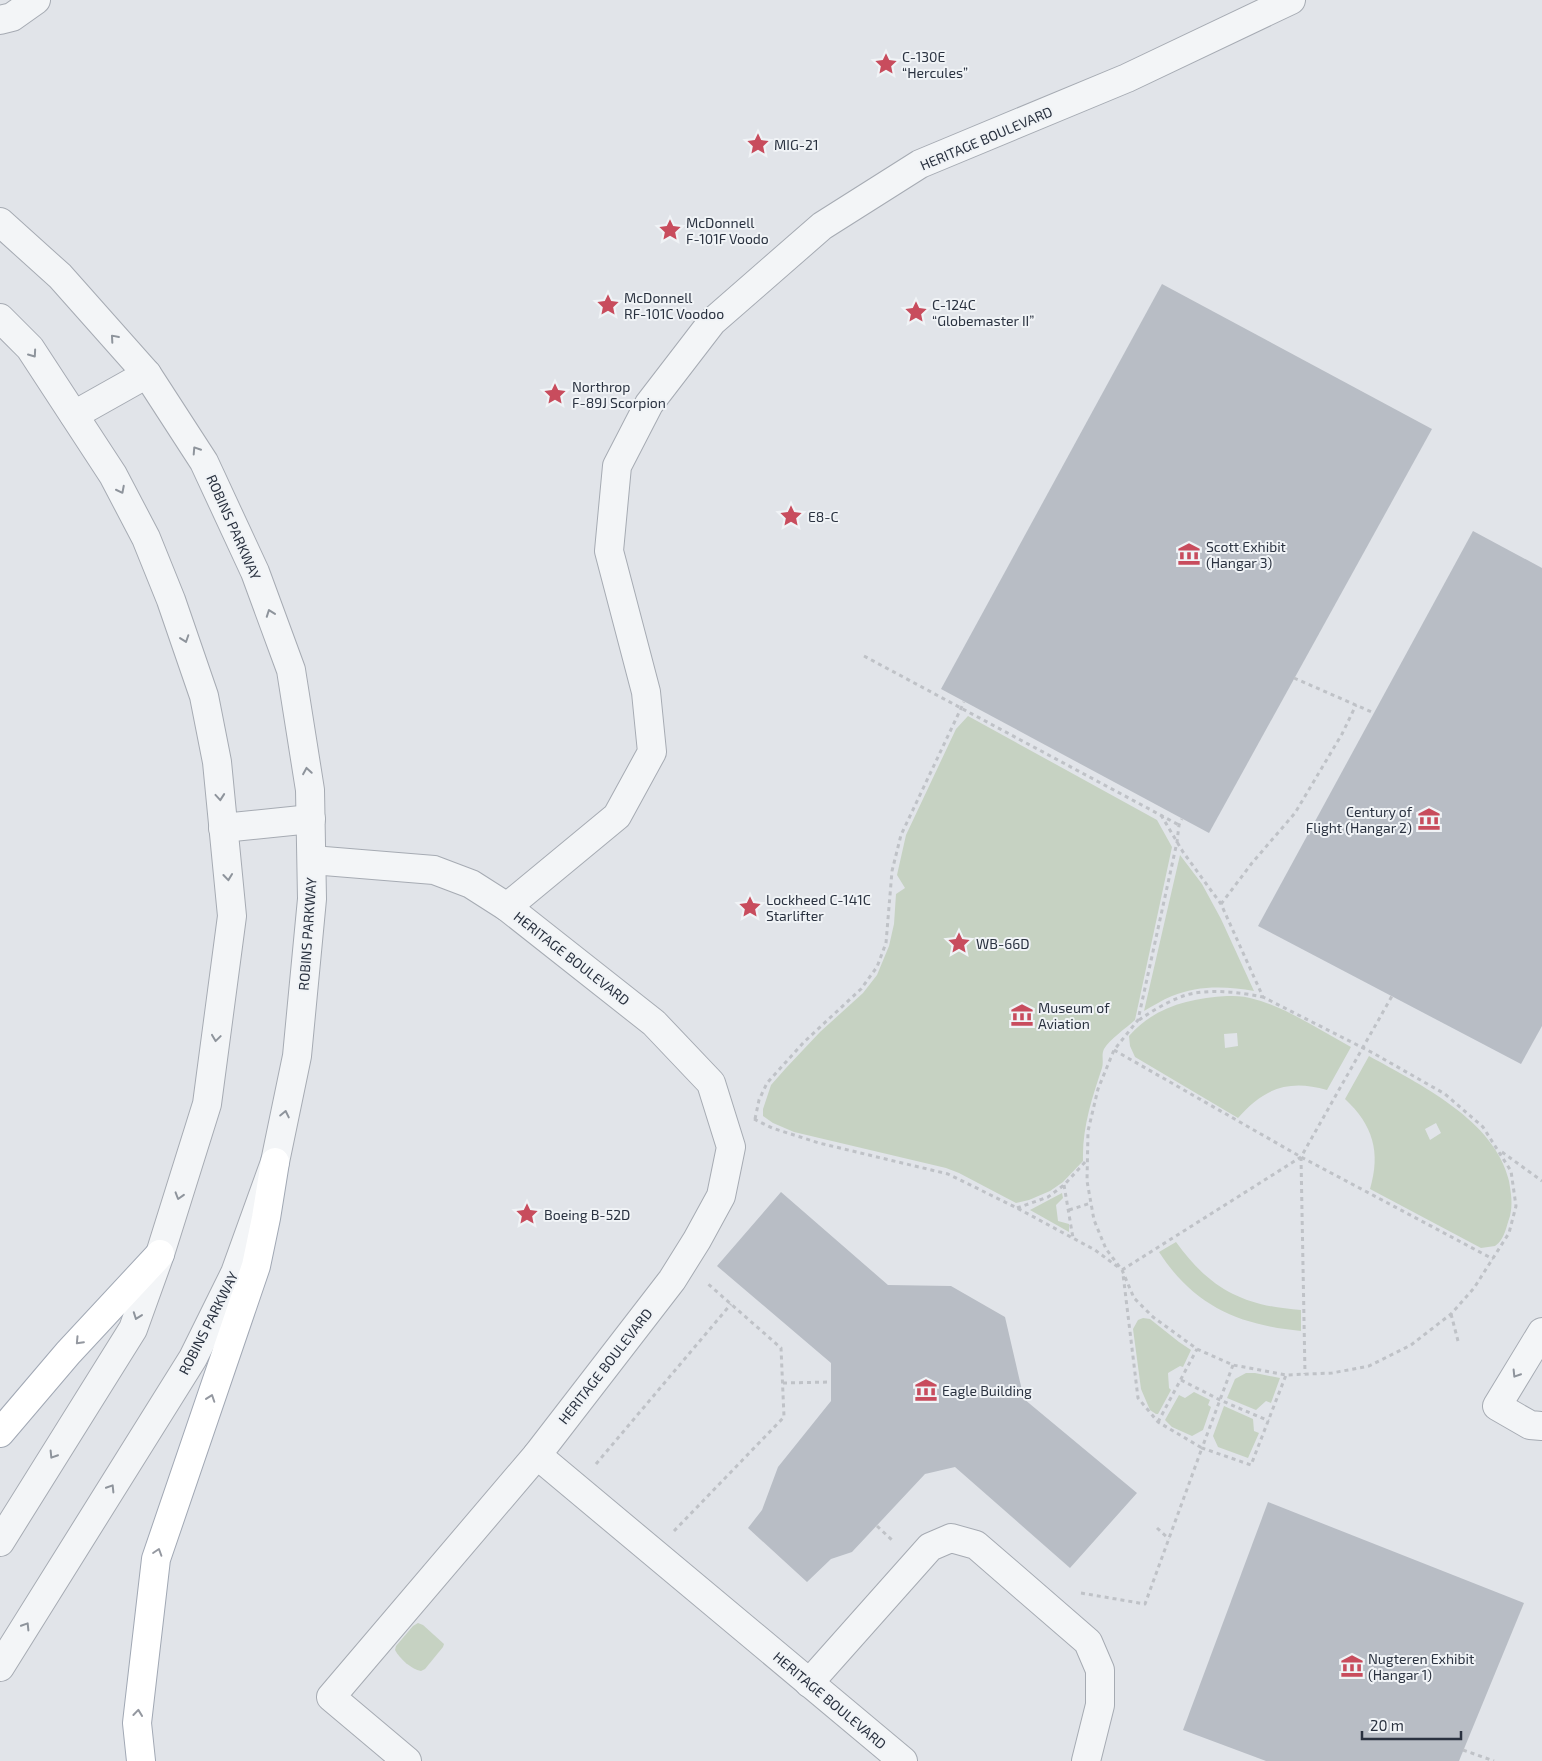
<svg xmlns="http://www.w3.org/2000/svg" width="1542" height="1761" font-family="'Exo 2',sans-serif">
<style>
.green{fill:#c6d2c2;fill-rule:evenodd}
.building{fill:#b8bdc5}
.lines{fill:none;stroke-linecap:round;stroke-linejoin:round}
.minor-casing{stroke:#a6abb3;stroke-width:30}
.major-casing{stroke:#a1a8b4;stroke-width:30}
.path{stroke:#bfc2c7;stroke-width:3;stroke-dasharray:4 4;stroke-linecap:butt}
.minor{stroke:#f3f5f7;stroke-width:28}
.major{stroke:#fff;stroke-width:28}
.oneway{stroke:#8e949c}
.oneway2{stroke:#9498a0}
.labels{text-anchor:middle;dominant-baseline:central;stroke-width:4;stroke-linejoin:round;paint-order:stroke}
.poi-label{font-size:14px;fill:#2a3240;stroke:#f0f3f6;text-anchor:start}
.street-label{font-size:14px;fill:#2a3240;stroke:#f0f3f6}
</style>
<rect width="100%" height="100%" fill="#e1e4e9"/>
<g class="green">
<path d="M968 716 1157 820 1172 847 1135 1020C1126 1028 1109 1040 1104 1049 1101 1055 1104 1061 1102 1068 1092 1098 1082 1128 1083 1161L1063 1182 1050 1191 1029 1200 1016 1203 959 1173 946 1168 794 1132 773 1123 763 1116V1109L771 1085 786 1068 820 1032 863 993 877 975 889 946 894 924 896 894 905 888 897 875 906 835 956 729Z"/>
<path d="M1180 855 1202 884 1221 919 1254 991C1227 986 1198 985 1172 996 1162 1000 1153 1006 1144 1011Z"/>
<path d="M1227 996C1234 996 1242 996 1250 998 1284 1006 1320 1030 1351 1047L1327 1090C1289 1079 1264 1088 1238 1118L1135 1057 1130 1046 1129 1036C1154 1007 1190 998 1227 996ZM1237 1033 1238 1046 1225 1048 1224 1034Z"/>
<path d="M1369 1056C1419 1084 1495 1120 1509 1181 1511 1193 1513 1204 1510 1216 1506 1227 1505 1239 1495 1246L1481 1248 1370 1189C1381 1152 1373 1125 1345 1099ZM1436 1123 1441 1133 1430 1140 1425 1129Z"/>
<path d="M1062 1193 1063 1198 1056 1205 1058 1221 1069 1224V1232L1030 1210Z"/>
<path d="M1176 1242C1210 1289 1243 1306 1301 1310V1331C1239 1325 1194 1306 1159 1252Z"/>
<path d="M1143 1318 1150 1319 1179 1342 1191 1350 1183 1367 1180 1366 1168 1373 1169 1388 1171 1390 1158 1414H1156L1150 1410 1141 1389 1133 1329 1138 1320Z"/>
<path d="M1246 1373H1255L1280 1378 1271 1403 1266 1401 1256 1410 1227 1398 1235 1379Z"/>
<path d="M1194 1392 1210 1400 1208 1405 1211 1407 1203 1430 1192 1436 1172 1427 1165 1420 1179 1395 1185 1398Z"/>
<path d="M1224 1406 1253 1419 1254 1431 1259 1433 1248 1458 1218 1447 1213 1436Z"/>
<path d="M418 1623 423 1625 444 1644 443 1647 425 1669 421 1671C411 1669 400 1659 395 1650L396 1646 413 1626Z"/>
</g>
<g class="building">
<path d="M1162 284 1432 429 1209 833 941 689Z"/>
<path d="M1473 531 1542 568V1026L1521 1064 1258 926Z"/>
<path d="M781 1192 888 1285 951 1286 1005 1317 1024 1399 1137 1493 1070 1568 955 1467 925 1474 852 1552 831 1559 807 1582 748 1528 762 1510 778 1467 831 1401V1363L717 1266Z"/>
<path d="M1268 1502 1524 1603 1459 1761H1266L1183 1730Z"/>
</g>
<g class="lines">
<defs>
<g id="minor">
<path d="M0 20 12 17 36 0"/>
<path d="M0 222 60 276 147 374 204 462 255 572 291 670 310 790 312 899 297 1056 275 1162 235 1273 193 1358 0 1667"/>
<path d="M0 318 30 348 113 475 146 538 171 600 204 696 217 762 232 916 207 1104 160 1254 133 1329 0 1542"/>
<path d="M74 415 147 374"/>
<path d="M223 828 311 819"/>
<path d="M312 860 434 870 471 884 507 907"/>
<path d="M1542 1332 1497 1406 1530 1425 1542 1426"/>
<path d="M809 1683 930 1547 951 1538 976 1545 1088 1642 1100 1670V1705L1086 1761"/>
<path d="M407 1761 331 1697 537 1455"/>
<path d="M903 1761 537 1455 672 1280 697 1240 721 1196 731 1147 711 1083 654 1023 507 907 617 816 652 752 646 692 609 551 617 466 649 404 712 322 822 226 920 164 1127 78 1291 0"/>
</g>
<g id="major">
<path d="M0 1433 68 1353 160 1254"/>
<path d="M141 1761 137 1723 156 1559 256 1266 266 1218 275 1162"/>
</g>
</defs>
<use href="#minor" class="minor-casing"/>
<use href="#major" class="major-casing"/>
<g class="path">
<path d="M864 656 1179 825"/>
<path d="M1294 678 1374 713"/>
<path d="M1161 815 1183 852 1221 904 1263 997 1373 1053 1445 1094 1483 1127 1511 1171 1516 1206 1509 1233 1474 1288 1451 1314 1411 1345 1369 1366 1332 1373 1286 1375 1233 1365 1197 1349 1153 1317 1134 1298 1122 1270 1106 1249 1094 1220 1087 1181 1088 1131 1098 1089 1114 1050 1138 1020 1177 842 1179 825 1182 819"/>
<path d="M1221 904 1252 863 1295 813 1342 734 1356 705"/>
<path d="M1139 1020C1152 1011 1167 1002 1183 996 1207 988 1239 992 1263 997"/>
<path d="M1114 1050 1301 1157 1493 1259"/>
<path d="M754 1119 772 1128 819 1143 948 1174 1017 1208 1095 1250 1118 1267"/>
<path d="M755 1119 759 1100 767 1083 804 1042 861 989 877 967 886 943 892 871 901 835 964 702"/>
<path d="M1502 1152 1542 1181"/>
<path d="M1301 1157 1305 1374"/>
<path d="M1064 1185 1073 1238"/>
<path d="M1017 1208 1048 1197 1064 1185 1087 1160"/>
<path d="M1069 1210 1091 1203"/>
<path d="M1122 1270 1301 1157 1392 996"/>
<path d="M1451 1314 1458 1341"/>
<path d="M1233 1365 1202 1448 1251 1465 1286 1375"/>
<path d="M1181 1380 1220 1400 1269 1421"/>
<path d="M783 1383 831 1382"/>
<path d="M1158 1422 1197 1349"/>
<path d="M596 1464 731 1304"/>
<path d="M877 1526 894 1542"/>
<path d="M1157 1528 1169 1539"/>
<path d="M674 1531 784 1417 781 1348 707 1283"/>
<path d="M1081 1593 1145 1604 1202 1448 1158 1422 1138 1398 1123 1274"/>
<path d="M1463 1750 1494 1761"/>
</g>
<use href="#minor" class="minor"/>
<use href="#major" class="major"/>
</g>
<defs><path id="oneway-chevron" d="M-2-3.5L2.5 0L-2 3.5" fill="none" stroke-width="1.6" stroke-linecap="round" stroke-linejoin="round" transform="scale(1.25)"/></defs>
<g class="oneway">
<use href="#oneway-chevron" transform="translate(114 338) rotate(-131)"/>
<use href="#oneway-chevron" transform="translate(33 354) rotate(55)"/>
<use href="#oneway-chevron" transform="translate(196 450) rotate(-123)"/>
<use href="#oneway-chevron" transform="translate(121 490) rotate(63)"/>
<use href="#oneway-chevron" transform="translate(270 613) rotate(-110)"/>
<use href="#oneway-chevron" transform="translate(185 639) rotate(71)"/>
<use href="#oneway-chevron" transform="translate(307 771) rotate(-99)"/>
<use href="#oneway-chevron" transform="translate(220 797) rotate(85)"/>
<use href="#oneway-chevron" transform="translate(228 877) rotate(84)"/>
<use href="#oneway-chevron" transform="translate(216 1038) rotate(98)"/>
<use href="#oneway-chevron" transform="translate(285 1114) rotate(-78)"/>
<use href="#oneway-chevron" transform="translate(179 1196) rotate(107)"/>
<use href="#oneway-chevron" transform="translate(137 1316) rotate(110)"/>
<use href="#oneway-chevron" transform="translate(1516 1374) rotate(122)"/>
<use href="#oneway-chevron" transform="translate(53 1455) rotate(122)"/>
<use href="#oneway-chevron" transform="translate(111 1488) rotate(-58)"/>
<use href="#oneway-chevron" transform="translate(26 1626) rotate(-58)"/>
</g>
<g class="oneway2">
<use href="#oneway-chevron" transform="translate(79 1341) rotate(133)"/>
<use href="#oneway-chevron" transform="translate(211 1398) rotate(-71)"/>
<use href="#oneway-chevron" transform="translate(158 1552) rotate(-72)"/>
<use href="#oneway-chevron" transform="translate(138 1713) rotate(-84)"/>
</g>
<defs>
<symbol id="sight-bare" viewBox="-9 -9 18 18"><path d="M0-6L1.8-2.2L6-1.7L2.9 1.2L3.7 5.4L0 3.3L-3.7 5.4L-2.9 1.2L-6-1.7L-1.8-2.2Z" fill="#c84c5d" stroke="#f0f3f6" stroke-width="2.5" paint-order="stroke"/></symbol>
<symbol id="museum-bare" viewBox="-9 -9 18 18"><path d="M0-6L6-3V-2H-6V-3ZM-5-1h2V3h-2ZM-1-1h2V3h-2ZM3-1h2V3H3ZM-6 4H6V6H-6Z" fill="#c84c5d" stroke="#f0f3f6" stroke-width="2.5" paint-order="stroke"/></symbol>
</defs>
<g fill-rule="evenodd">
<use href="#sight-bare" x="870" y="48" width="32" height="32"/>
<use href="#sight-bare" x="742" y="128" width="32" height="32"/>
<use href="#sight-bare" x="654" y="214" width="32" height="32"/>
<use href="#sight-bare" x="592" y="289" width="32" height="32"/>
<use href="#sight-bare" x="900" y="296" width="32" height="32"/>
<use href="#sight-bare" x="539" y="378" width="32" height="32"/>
<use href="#sight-bare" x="775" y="500" width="32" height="32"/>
<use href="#museum-bare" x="1173" y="538" width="32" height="32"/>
<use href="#museum-bare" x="1413" y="803" width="32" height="32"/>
<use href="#sight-bare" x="734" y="891" width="32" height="32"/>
<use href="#sight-bare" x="943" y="927" width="32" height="32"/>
<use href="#museum-bare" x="1006" y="999" width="32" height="32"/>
<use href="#sight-bare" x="511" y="1198" width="32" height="32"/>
<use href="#museum-bare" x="910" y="1374" width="32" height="32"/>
<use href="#museum-bare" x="1336" y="1650" width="32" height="32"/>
</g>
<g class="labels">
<g class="poi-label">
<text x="902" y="56">C-130E<tspan x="902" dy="16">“Hercules”</tspan></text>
<text x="774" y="144">MIG-21</text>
<text x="686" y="222">McDonnell<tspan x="686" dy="16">F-101F Voodo</tspan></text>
<text x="624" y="297">McDonnell<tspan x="624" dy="16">RF-101C Voodoo</tspan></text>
<text x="932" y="304">C-124C<tspan x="932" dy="16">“Globemaster II”</tspan></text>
<text x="572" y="386">Northrop<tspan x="572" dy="16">F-89J Scorpion</tspan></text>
<text x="808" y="516">E8-C</text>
<text x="1206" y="546">Scott Exhibit<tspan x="1206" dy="16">(Hangar 3)</tspan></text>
<text x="1412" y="811" text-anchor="end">Century of<tspan x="1412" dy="16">Flight (Hangar 2)</tspan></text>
<text x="766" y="899">Lockheed C-141C<tspan x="766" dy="16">Starlifter</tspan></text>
<text x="976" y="943">WB-66D</text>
<text x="1038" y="1007">Museum of<tspan x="1038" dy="16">Aviation</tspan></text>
<text x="544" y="1214">Boeing B-52D</text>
<text x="942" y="1390">Eagle Building</text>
<text x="1368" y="1658">Nugteren Exhibit<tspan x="1368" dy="16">(Hangar 1)</tspan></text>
</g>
<g class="street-label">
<text transform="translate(986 138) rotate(-23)">HERITAGE BOULEVARD</text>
<text transform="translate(234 527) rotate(66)">ROBINS PARKWAY</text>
<text transform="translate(307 934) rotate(-86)">ROBINS PARKWAY</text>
<text transform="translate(572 958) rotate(38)">HERITAGE BOULEVARD</text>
<text transform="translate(208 1323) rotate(-63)">ROBINS PARKWAY</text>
<text transform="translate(605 1366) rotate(-52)">HERITAGE BOULEVARD</text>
<text transform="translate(830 1700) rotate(40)">HERITAGE BOULEVARD</text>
</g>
</g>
<path d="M1362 1731v8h99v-8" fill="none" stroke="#2a3240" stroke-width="2.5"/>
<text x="1370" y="1731" font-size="15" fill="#2a3240" stroke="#f0f3f6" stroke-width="4" paint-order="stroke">20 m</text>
</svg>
